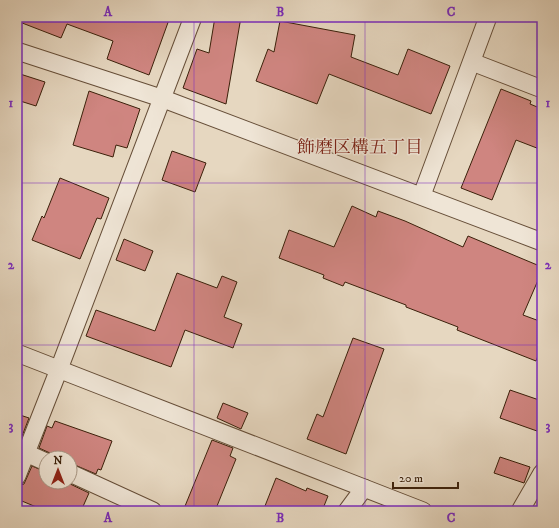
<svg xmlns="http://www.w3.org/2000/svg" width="559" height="528" font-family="'IM FELL DW Pica','Noto Serif JP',serif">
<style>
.building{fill:#cf8580;stroke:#3b200a}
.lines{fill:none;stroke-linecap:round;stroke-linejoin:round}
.street-casing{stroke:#664e38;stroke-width:19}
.street{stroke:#efe5d6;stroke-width:17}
.grid{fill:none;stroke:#7b2cbf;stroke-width:1;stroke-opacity:0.55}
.labels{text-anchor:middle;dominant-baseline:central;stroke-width:3;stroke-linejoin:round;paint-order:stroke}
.neighbourhood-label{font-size:18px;fill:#7a1f14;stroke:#efe5d6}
.neatline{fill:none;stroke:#7b2cbf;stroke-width:1.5}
.grid-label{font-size:13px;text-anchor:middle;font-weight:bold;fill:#7b2cbf}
</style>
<rect width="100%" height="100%" fill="#e6d7c0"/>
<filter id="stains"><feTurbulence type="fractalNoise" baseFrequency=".005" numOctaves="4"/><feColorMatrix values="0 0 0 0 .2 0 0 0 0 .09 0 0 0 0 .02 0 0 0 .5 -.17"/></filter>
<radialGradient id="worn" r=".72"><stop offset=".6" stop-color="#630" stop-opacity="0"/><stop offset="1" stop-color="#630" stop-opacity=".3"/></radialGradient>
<g class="building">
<path d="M17 17H170L149 75 107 59 113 41 67 24 61 38 17 21Z"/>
<path d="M215 17H241L226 104 183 88 197 49 209 53Z"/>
<path d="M280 21 355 35 351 57 398 75 408 49 450 66 431 114 329 74 317 104 256 81 268 49 274 52Z"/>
<path d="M17 73 45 82 36 106 17 100Z"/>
<path d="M501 89 531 101 530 104 542 109V150L516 140 492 200 461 188Z"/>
<path d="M89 91 140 109 127 148 116 145 113 157 73 145Z"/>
<path d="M172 151 206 163 195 192 162 180Z"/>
<path d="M60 178 109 198 101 219 97 218 80 259 32 240 42 216 44 218Z"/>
<path d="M352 206 376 217 378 211 405 221 463 247 468 236 542 267V271L523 315 542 322V345L536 361 457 330 458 327 406 307V305L345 282 343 286 323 278 324 275 279 258 289 230 334 247Z"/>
<path d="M124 239 153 251 145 271 116 260Z"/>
<path d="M177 273 217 288 222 276 237 282 224 317 242 324 233 348 185 330 171 367 86 336 96 310 155 331Z"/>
<path d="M353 338 384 349 346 454 307 439 317 414 323 417Z"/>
<path d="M510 390 542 401V417L537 431 500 418Z"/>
<path d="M223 403 248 413 241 429 217 418Z"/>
<path d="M17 414 29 418 17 449Z"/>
<path d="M55 421 112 441 101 470 98 469 96 474 70 463V458H55L50 453 39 448 47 426 52 428Z"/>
<path d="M212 440 233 448 230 456 236 459 215 511H183Z"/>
<path d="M500 457 530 467 524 483 494 473Z"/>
<path d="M32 466 46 472V482H66L89 493 81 511H46L17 499V486L24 484Z"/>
<path d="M276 478 306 491 307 488 328 496 322 511H263Z"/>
</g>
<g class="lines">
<defs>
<g id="street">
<path d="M17 51 161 98 542 242"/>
<path d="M472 62 542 89"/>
<path d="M422 195 488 17"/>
<path d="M17 353 423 511"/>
<path d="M26 453 46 462"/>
<path d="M70 473 153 511"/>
<path d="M17 476 59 369 193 17"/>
<path d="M347 511 364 488"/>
<path d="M520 511 542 473"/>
</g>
</defs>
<use href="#street" class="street-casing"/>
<use href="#street" class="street"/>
</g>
<path class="grid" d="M194 17V511M365 17V511M17 183H542M17 345H542"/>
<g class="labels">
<g class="neighbourhood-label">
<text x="360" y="148">飾磨区構五丁目</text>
</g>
</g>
<rect width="559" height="528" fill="none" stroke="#e6d7c0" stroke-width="44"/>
<g transform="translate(58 470)"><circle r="19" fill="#efe5d6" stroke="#a79684"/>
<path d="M0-3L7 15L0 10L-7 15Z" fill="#8f2418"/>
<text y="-6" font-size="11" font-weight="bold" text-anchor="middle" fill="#3b200a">N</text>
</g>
<path d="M393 482v6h65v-6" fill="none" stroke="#3b200a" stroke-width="2"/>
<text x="399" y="482" font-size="12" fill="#3b200a" stroke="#efe5d6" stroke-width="3" paint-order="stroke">20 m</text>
<rect x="22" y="22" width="515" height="484" class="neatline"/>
<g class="grid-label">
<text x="108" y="16">A</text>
<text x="280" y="16">B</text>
<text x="451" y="16">C</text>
<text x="11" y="107">1</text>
<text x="548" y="107">1</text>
<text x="11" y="269">2</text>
<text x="548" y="269">2</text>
<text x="11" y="430">3</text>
<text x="548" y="430">3</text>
<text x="108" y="522">A</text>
<text x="280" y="522">B</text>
<text x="451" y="522">C</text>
</g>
<rect width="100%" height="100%" filter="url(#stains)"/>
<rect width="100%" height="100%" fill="url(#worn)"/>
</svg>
